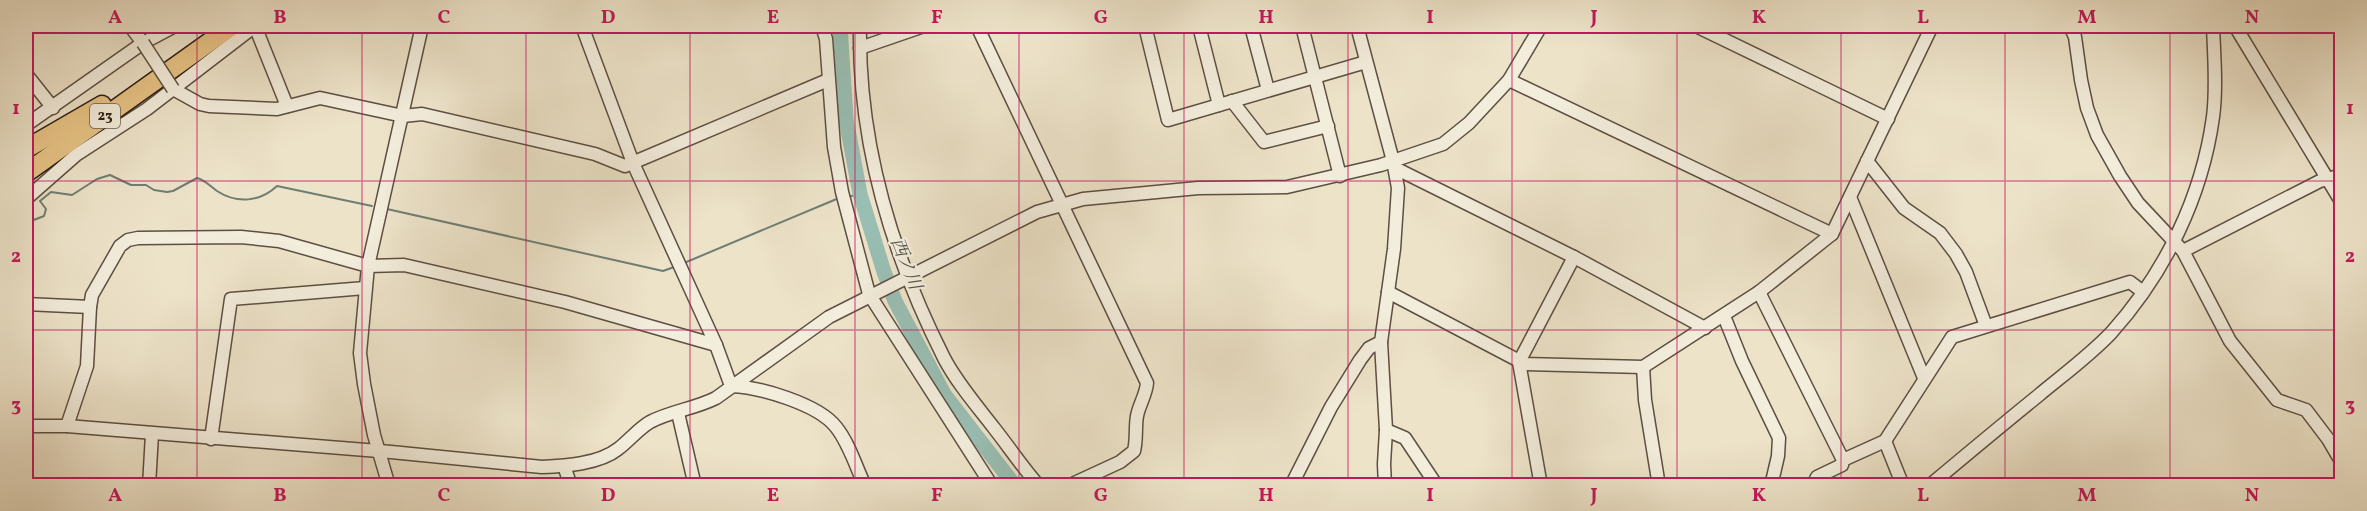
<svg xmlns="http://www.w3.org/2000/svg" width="2367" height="511" font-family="Vollkorn,'Noto Serif JP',serif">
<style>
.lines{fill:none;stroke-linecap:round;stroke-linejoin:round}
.stream{stroke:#6e7e74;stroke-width:2}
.river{stroke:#99beb3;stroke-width:15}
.minor-casing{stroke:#5d4f42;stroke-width:15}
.highway-casing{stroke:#2d1e15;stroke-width:21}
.minor{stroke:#f3eddc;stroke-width:12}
.highway{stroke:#e6c284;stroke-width:18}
.minor-bridge-casing{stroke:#5d4f42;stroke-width:15;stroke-linecap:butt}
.minor-bridge{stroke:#f3eddc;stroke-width:12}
.grid{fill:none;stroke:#c2185b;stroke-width:1.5;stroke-opacity:0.55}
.labels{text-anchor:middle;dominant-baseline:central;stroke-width:4.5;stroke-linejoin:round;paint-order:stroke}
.shield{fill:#f3eddc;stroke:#685c51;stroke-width:1.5}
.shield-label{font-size:15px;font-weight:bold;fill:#2d1e15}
.water-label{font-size:18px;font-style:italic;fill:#4d4e44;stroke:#f3eddc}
.neatline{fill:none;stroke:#c2185b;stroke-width:2}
.grid-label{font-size:20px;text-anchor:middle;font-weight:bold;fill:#c2185b}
</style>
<rect width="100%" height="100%" fill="#ede3c9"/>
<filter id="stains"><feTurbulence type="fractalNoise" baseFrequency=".00333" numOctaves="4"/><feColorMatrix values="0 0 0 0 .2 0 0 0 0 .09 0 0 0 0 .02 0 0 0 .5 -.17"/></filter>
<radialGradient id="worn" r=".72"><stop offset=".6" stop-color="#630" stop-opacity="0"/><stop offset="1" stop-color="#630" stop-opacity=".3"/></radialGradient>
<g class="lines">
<g class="stream">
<path d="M847 197 860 194"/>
<path d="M387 209 663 271 674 267"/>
<path d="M26 223 44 216 46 209 40 201 51 192 72 195 97 179 110 175 131 185H146L154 190 167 192 173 191 197 178C205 180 210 186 217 191 237 204 260 202 277 186L372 206"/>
<path d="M684 263 839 198"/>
</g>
<path class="river" d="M840 26 846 119 860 194 884 272 895 301 944 394 1015 486"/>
<defs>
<g id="minor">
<path d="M130 26 143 43"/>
<path d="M255 26 287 106"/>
<path d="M582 26 633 163 716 345 731 386"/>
<path d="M822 26 826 39 834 147 842 192 869 294 992 486"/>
<path d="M860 26C858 141 892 255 944 358 957 383 977 406 994 428 1009 447 1023 468 1039 486"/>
<path d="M977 26 1147 383C1146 395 1139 405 1137 416 1135 427 1137 439 1134 451L1120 462 1068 486"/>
<path d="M1145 26 1168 120 1366 62"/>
<path d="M1199 26 1219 105"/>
<path d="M1251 26 1268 90"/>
<path d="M1302 26 1340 176"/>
<path d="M1357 26 1393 161 1398 188 1394 249 1381 342 1386 430 1384 464 1385 486"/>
<path d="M1696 26 1888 119"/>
<path d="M2070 26 2075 37 2081 80 2087 108 2097 135 2120 176 2138 203 2183 251 2230 341 2277 400 2306 410 2328 439 2342 463"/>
<path d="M2235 26 2342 203"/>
<path d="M860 48 924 26"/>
<path d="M26 74 53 108"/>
<path d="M1509 80 1832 234"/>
<path d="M173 89 200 104 209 106 277 109 320 98 403 116 422 114 595 154 625 166 828 80"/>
<path d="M1232 101 1264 142 1328 126"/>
<path d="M26 125 143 43 175 26"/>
<path d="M1867 161 1904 208 1940 233 1956 254 1966 272 1986 326"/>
<path d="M1395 168 1574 257 1705 328"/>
<path d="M1850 197 1924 378"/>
<path d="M26 199 76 155 147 109 255 26"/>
<path d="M2183 251 2320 181 2342 175"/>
<path d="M1388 292 1525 364 1643 367 1759 292 1832 234 1932 26"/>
<path d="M1759 292 1843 460"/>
<path d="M26 304 90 307"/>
<path d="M1724 316 1742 361 1779 438 1778 456 1771 486"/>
<path d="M1643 367 1645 400 1659 486"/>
<path d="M731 386C760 387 818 404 836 427 849 443 856 467 865 486"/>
<path d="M678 413 695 486"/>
<path d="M26 426H67L391 452 542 467C565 466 599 464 618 449 629 441 638 429 650 422 671 411 694 409 716 398L829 317 1037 212 1083 199 1146 193 1198 188 1287 187 1381 165 1443 144 1469 123 1509 80 1541 26"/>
<path d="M67 426 87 366 90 307 92 295 120 246 128 240 138 238 241 237 279 241 368 266 404 265 565 302 716 345"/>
<path d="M1386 430 1405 438 1437 486"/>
<path d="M211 439 231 299 365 288"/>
<path d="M1885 441 1903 486"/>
<path d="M564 466 571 486"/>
<path d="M149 486 152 434"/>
<path d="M389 486 374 435 364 384 360 353 368 266 422 26"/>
<path d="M1291 486 1331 407 1360 360 1369 348 1381 342"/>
<path d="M1541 486 1519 362 1574 257"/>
<path d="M1816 486 1815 481 1817 477 1842 465 1843 460 1885 441 1952 337 2130 282 2143 292"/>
<path d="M1929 486C1966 455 2002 425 2039 395 2063 375 2089 356 2111 333 2165 273 2202 197 2213 117 2217 87 2214 55 2213 26"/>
</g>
<g id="highway">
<path d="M26 149 102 105"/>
<path d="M26 173 232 26"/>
</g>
</defs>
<use href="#minor" class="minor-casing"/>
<use href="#highway" class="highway-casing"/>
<use href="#minor" class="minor"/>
<use href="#highway" class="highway"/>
<defs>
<path id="minor-bridge" d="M143 43 173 89"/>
</defs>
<use href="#minor-bridge" class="minor-bridge-casing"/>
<use href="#minor-bridge" class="minor-bridge"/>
</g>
<path class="grid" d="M197 26V486M362 26V486M526 26V486M690 26V486M855 26V486M1019 26V486M1184 26V486M1348 26V486M1512 26V486M1677 26V486M1841 26V486M2005 26V486M2170 26V486M26 181H2342M26 330H2342"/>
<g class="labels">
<rect class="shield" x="90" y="104" width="30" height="24" rx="4.5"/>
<g class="shield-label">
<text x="105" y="116">23</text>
</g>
<g class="water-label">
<text transform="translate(905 264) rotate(68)">西ノ川</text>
</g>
</g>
<rect width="2367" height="511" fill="none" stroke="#ede3c9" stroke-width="66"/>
<rect x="33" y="33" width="2301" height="445" class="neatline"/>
<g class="grid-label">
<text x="115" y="23">A</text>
<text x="280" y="23">B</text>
<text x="444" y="23">C</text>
<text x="608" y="23">D</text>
<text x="773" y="23">E</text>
<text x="937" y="23">F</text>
<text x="1101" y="23">G</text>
<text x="1266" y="23">H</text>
<text x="1430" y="23">I</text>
<text x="1594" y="23">J</text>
<text x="1759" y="23">K</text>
<text x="1923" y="23">L</text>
<text x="2087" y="23">M</text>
<text x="2252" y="23">N</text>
<text x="16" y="114">1</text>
<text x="2350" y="114">1</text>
<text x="16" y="262">2</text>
<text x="2350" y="262">2</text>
<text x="16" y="411">3</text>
<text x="2350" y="411">3</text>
<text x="115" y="501">A</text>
<text x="280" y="501">B</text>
<text x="444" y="501">C</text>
<text x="608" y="501">D</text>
<text x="773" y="501">E</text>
<text x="937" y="501">F</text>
<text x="1101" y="501">G</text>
<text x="1266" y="501">H</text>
<text x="1430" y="501">I</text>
<text x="1594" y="501">J</text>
<text x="1759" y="501">K</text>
<text x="1923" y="501">L</text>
<text x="2087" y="501">M</text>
<text x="2252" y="501">N</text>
</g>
<rect width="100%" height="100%" filter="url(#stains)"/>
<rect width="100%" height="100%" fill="url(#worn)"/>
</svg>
